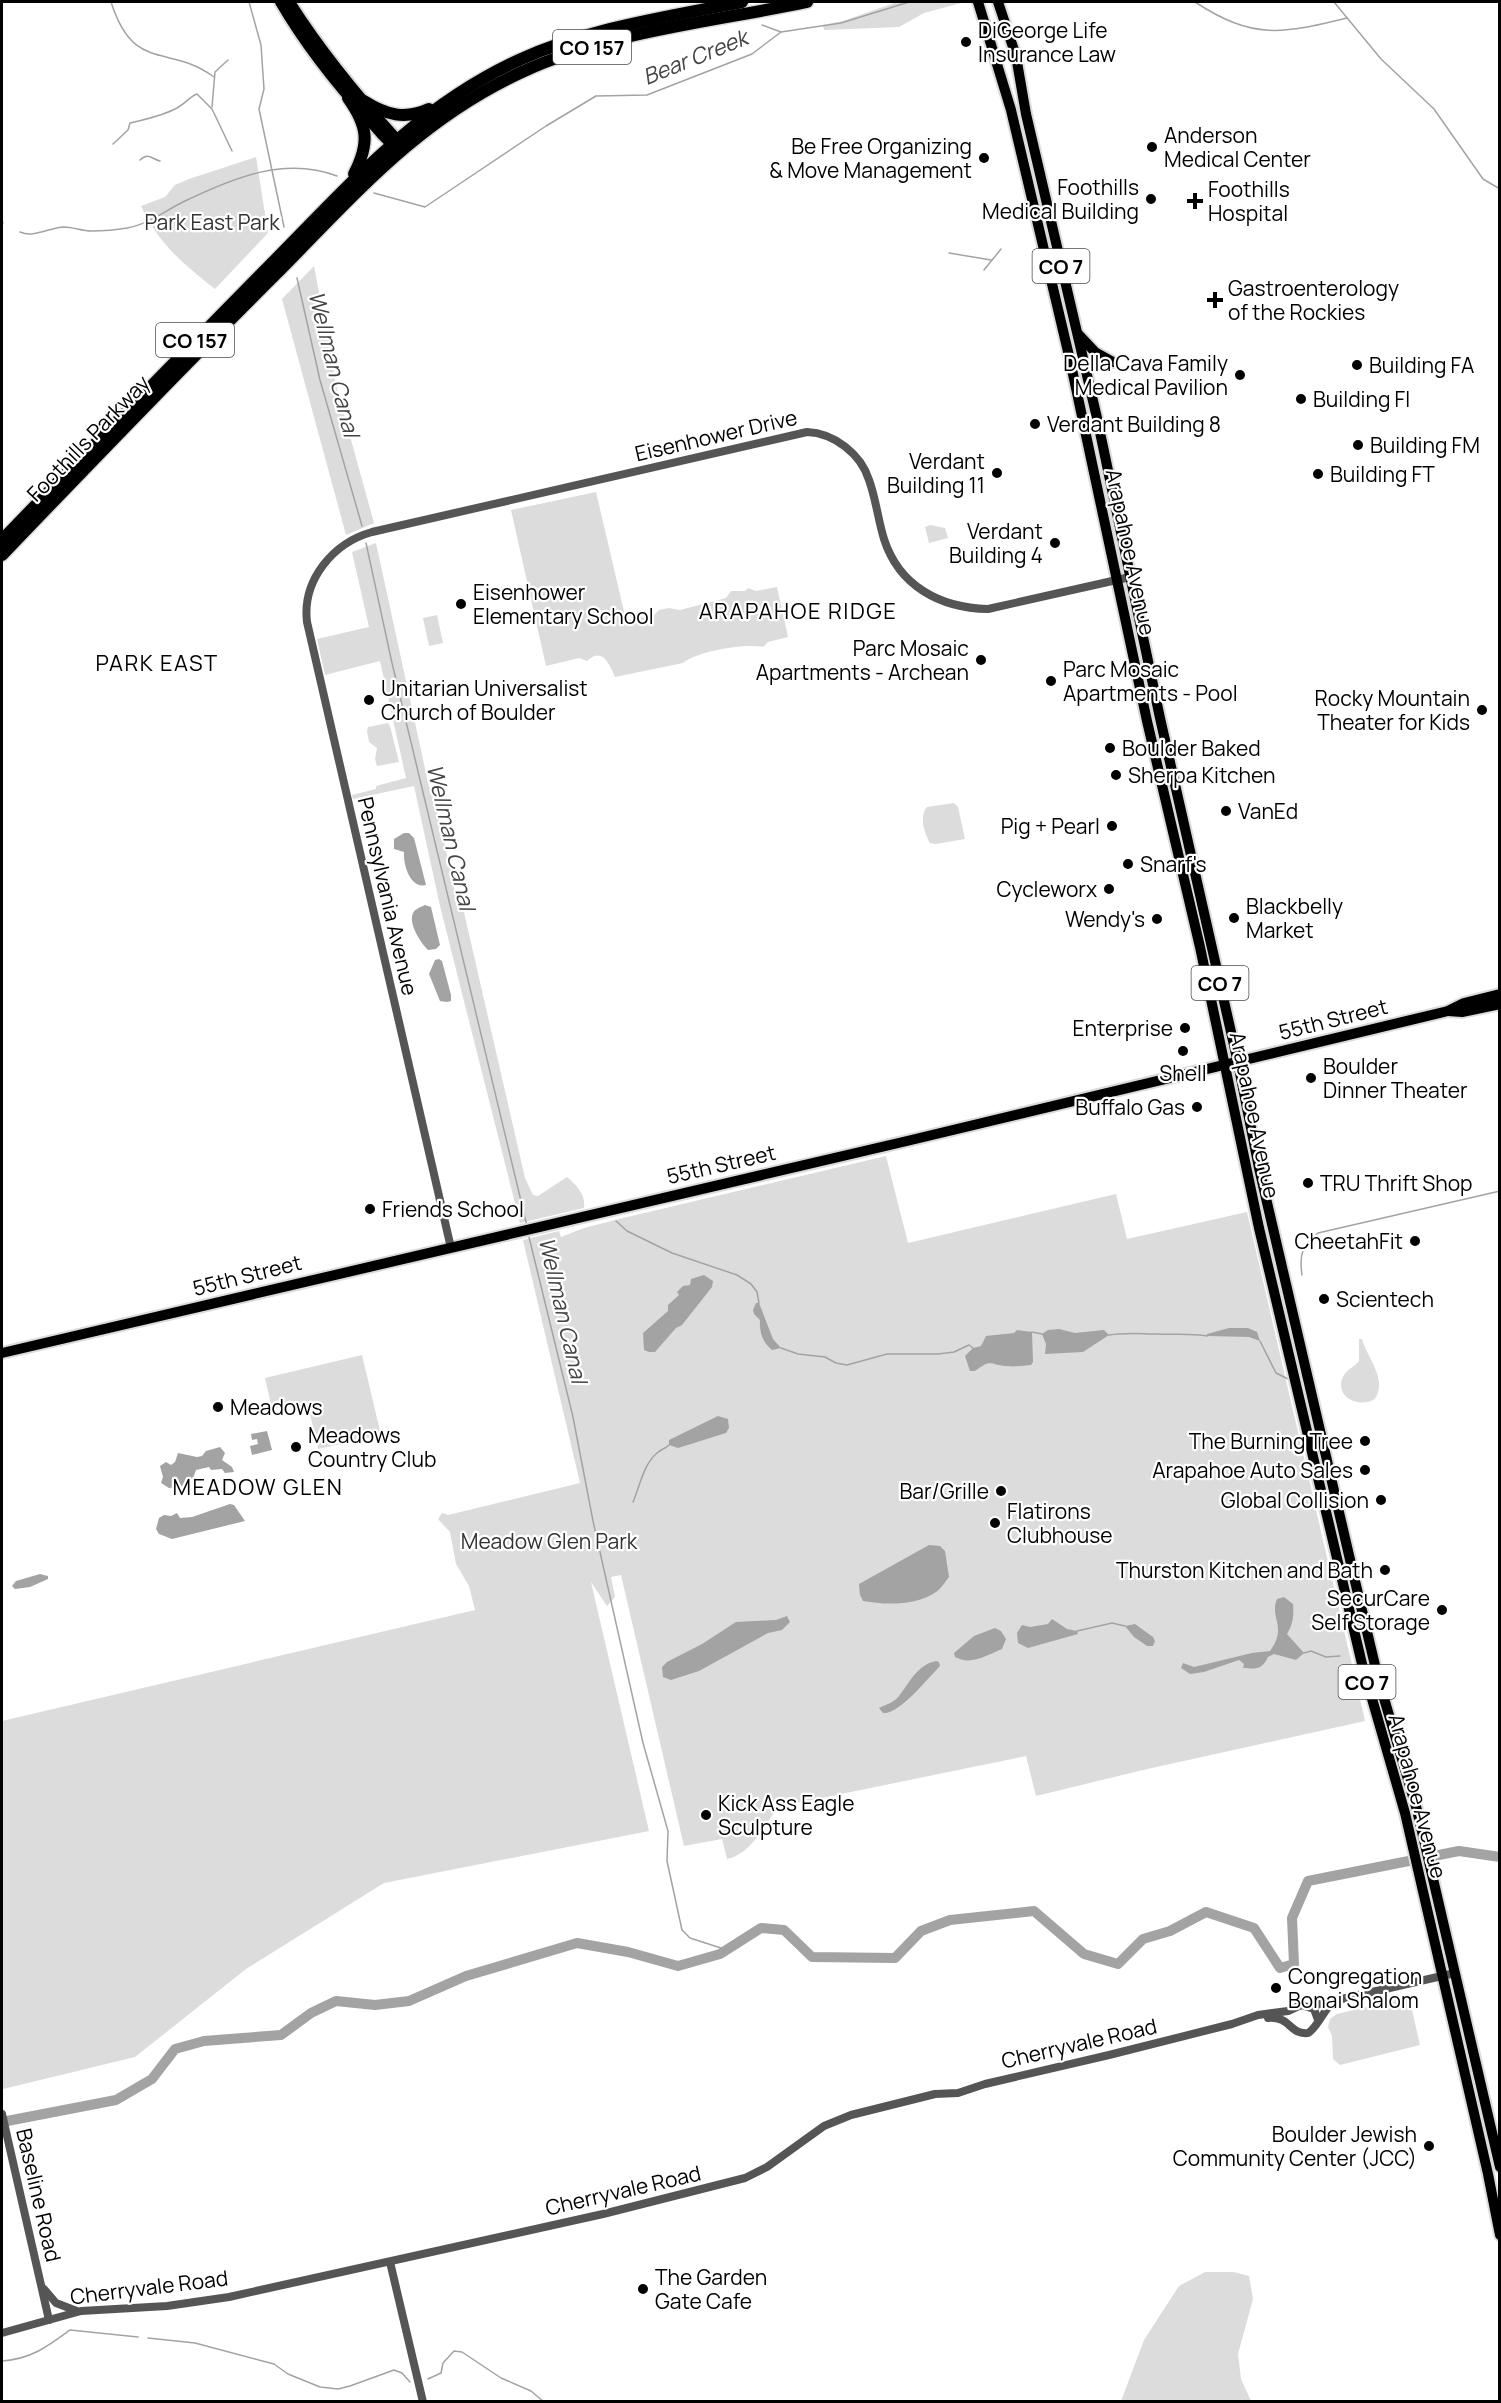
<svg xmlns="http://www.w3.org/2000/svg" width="1501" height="2403" font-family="Manrope,sans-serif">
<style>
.green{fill:#dcdcdc}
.water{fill:#a3a3a3}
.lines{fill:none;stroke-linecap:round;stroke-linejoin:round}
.stream{stroke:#a3a3a3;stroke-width:1.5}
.river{stroke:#a3a3a3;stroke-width:10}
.major-casing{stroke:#dbdbdb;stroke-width:14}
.highway-casing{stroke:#dbdbdb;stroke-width:15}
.minor{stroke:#555;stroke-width:8}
.major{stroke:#000;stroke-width:10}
.highway{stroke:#000;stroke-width:12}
.poi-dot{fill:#000;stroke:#fff;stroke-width:2}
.labels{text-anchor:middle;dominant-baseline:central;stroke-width:4.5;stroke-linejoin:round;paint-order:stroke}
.shield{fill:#fff;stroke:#4c4c4c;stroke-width:1.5}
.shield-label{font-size:20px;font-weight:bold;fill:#000}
.poi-label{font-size:21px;fill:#000;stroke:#fff;text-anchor:start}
.park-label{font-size:21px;fill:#333;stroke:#fff}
.street-label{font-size:21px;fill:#000;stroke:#fff}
.water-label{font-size:22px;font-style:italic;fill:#444;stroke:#fff}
.neighbourhood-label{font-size:22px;letter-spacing:1.5px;fill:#000;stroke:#fff}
</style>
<rect width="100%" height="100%" fill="#fff"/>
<g class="green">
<path d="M897 2 961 3 924 13 899 27 824 30 823 25 843 21Z"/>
<path d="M256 157 268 233 215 289C182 263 159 244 141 206L165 197 175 185 189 179Z"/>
<path d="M314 266 337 389 374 523 346 535 282 299Z"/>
<path d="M596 492 626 620 654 615 659 610 669 608 680 610 726 598 731 591H745L748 588 756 591 777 587 788 637 768 642 763 647C746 643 697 651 683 663L615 677C609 663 602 647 587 661L579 658 546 666 511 510Z"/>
<path d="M930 525 945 528 948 538 929 543 925 527Z"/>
<path d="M376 543 429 787H432L457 901 463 908 525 1178 533 1195 538 1196 567 1177C576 1185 586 1194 584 1208L520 1223 440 906 414 786 353 799 352 795 376 789V786L406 778 380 661 325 675 317 639 369 627 352 552Z"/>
<path d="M437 615 443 643 429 646 423 618Z"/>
<path d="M388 723 390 726 399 762 377 766 375 759 377 748 369 742 367 731 368 727Z"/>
<path d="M954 803 958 807 965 839 936 844 930 843C924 833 919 816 927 807Z"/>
<path d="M886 1156 908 1243 1116 1194 1127 1239 1247 1212 1365 1721 1143 1770 1036 1796 1026 1756 778 1807C764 1826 751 1854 727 1859L722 1839 684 1846 621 1575 611 1577 615 1597 607 1606 591 1582 649 1831 384 1883 246 1969 135 2057 3 2089 2 2081V1721L475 1610 469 1586 456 1564 450 1532 438 1519 442 1513 448 1515 580 1483 523 1240 559 1231 561 1237 584 1228 623 1218Z"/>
<path d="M1359 1339H1362C1367 1358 1388 1379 1375 1399 1361 1408 1336 1399 1342 1379 1345 1370 1353 1368 1359 1361Z"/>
<path d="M362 1355 381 1435 318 1449 307 1401 272 1409 265 1378Z"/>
<path d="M1409 1997 1420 2045 1340 2065 1333 2059 1332 2036 1328 2027 1330 2019 1337 2014Z"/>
<path d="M1205 2272H1233L1249 2276 1253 2299 1238 2354 1241 2379 1251 2401H1121L1144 2340 1179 2286Z"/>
</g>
<g class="water">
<path d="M404 833H409L414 838 426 885C410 889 403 864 404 852L394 849V839Z"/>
<path d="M425 905 431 907 440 945 436 949 428 950C421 943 408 924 413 913 415 909 421 907 425 905Z"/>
<path d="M439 959 442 961 451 995V1001L447 1002 440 1001 429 974 435 960Z"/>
<path d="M704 1275 713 1281 712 1287 682 1325 676 1328 655 1352H649L644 1350 643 1333 668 1311V1305L679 1295 677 1292 683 1286 690 1285 691 1279Z"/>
<path d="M756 1303H759L773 1339 781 1348 772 1350C763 1343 759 1332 760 1320L754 1314 753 1310Z"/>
<path d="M1229 1328H1248L1257 1332 1260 1341 1249 1337 1207 1336V1334Z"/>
<path d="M1059 1329 1075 1333 1104 1330 1109 1335 1083 1352 1045 1354 1046 1344 1042 1334 1048 1330Z"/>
<path d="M1017 1330 1032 1332 1033 1362 1031 1365C1023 1366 1014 1367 1006 1366 990 1365 992 1358 975 1371H970L965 1356 973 1348 981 1346 986 1336 1014 1333Z"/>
<path d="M718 1416 728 1419 729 1428 726 1433 678 1448 669 1445V1440Z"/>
<path d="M267 1431 272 1450 252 1455 250 1446 258 1444 257 1439 252 1440 251 1434Z"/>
<path d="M220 1447 225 1453 222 1460 232 1467 234 1472 225 1473 222 1469 211 1470 209 1467 196 1470 193 1478 189 1479 184 1486 169 1488 161 1483 163 1477 160 1466 166 1462 171 1465 175 1462 178 1453 197 1457 202 1456 206 1451Z"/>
<path d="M230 1504 234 1505 245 1521 172 1539 159 1534 156 1529 159 1518 164 1515 171 1516 177 1513 180 1518 192 1517Z"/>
<path d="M929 1545 940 1546 945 1551 949 1577C945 1582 941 1589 936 1592 916 1606 885 1605 863 1601L860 1595 859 1584Z"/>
<path d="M40 1574 48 1576V1579L30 1587 15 1589 12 1586 16 1581Z"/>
<path d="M1284 1597 1293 1604C1294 1616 1293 1624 1287 1634L1304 1653 1296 1660 1274 1654 1268 1657C1262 1670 1256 1669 1243 1668L1244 1664 1239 1660 1204 1672 1190 1674 1181 1668 1183 1663 1194 1667 1252 1653 1270 1651C1288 1627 1269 1617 1277 1599Z"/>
<path d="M787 1616 790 1622 782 1630 768 1633 699 1671 671 1680 663 1677 662 1667 667 1662 702 1644 736 1622 776 1620Z"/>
<path d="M1052 1619 1067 1629 1077 1631 1078 1634 1028 1648 1018 1643 1017 1633 1022 1625 1030 1627 1048 1624Z"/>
<path d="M1135 1624 1153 1637 1155 1641 1153 1646H1147L1134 1637 1125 1626Z"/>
<path d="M995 1628 1001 1631 1006 1639 1002 1649C987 1655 971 1666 955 1657L954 1653 974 1636Z"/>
<path d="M936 1661 939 1662 940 1666C928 1678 899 1715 883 1713L879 1708C885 1705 895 1702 899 1696 910 1682 917 1665 936 1661Z"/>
</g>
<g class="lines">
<g class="stream">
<path d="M111 2C134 74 168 43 214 77"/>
<path d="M249 2 261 45 264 89 259 109 284 227"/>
<path d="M1195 2C1253 40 1282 34 1347 18"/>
<path d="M1334 2 1381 59 1434 109 1483 179 1500 189"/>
<path d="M762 25 781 32"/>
<path d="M212 107 215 72 228 60"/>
<path d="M113 144 128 130 130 123C146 119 163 116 177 108 185 104 189 97 197 94L212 109 232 151"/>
<path d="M140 160C148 152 152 159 160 161"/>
<path d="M374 193 425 207 546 126 596 96 647 95 752 54 781 32 841 23 909 2"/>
<path d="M2 221 3 223"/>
<path d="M20 232C34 238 48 228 64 227 73 227 82 231 91 231 102 231 116 230 127 228 149 224 166 210 185 201 233 178 285 156 337 176"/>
<path d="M949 253 991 260"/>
<path d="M984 270 1001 249"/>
<path d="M297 278 320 380 362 526"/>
<path d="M366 543 392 663 527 1226"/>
<path d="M616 1221 627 1231 672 1253 737 1275 751 1284 757 1292 759 1303"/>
<path d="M528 1233 573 1417 593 1521 643 1743 668 1831 667 1861 682 1930 690 1938 727 1950"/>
<path d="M1302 1275C1299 1255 1302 1245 1318 1233L1500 1191"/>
<path d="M1032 1332 1042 1334"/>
<path d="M1109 1335C1127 1332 1141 1334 1158 1334 1175 1335 1190 1333 1207 1336"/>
<path d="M1260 1341 1276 1373 1288 1379"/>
<path d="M781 1348 798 1354 825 1357 836 1363 847 1365 887 1354H938L954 1352 969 1345 973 1348"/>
<path d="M633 1502C640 1486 643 1465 657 1453 661 1449 665 1449 669 1445"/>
<path d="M1077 1631 1112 1623 1125 1626"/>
<path d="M1304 1653 1311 1651 1326 1657 1340 1656"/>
<path d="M148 2338 195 2343 274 2364 288 2374 320 2387 338 2389 350 2386 394 2370 402 2373 410 2382"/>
<path d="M2 2361C31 2359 47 2347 70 2330L138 2337"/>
<path d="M428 2379 441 2373 443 2363 454 2351 462 2352 501 2378 531 2391 544 2402"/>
</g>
<path class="river" d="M2 2122 116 2100 152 2079 175 2049 204 2041 281 2035 311 2013 336 2001 375 2005 409 2001 466 1976 577 1943 628 1952 678 1966 720 1954 761 1928 784 1930 812 1957 895 1958 921 1931 950 1920 1034 1911 1084 1954 1118 1964 1143 1939 1170 1931 1206 1912 1254 1928 1280 1968 1294 1964 1292 1918 1308 1881 1459 1851 1500 1857"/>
<defs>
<g id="major">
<path d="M280 2C305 45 335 83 368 119 377 129 386 142 398 149"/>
<path d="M290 2C321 51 357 95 397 139L400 146"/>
<path d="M978 2 1011 110 1070 360 1147 721 1200 947 1259 1228 1362 1664 1405 1813 1488 2174 1500 2235"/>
<path d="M998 2 1016 56 1026 114 1097 418 1160 718 1238 1063 1259 1168 1355 1581 1378 1678 1417 1810 1500 2167"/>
<path d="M1078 334 1095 352 1113 362"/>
<path d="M1448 1011 1462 1012 1500 1004"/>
<path d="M2 1353 907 1141 1448 1011 1464 1003 1500 994"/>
</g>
<g id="highway">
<path d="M348 98C368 126 370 143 354 174"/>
<path d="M364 101C386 115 405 120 429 109"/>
<path d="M2 540C94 445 186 350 279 256 354 180 419 106 519 60 589 28 667 17 742 2"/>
<path d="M2 555C94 459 186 363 281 269 358 191 420 119 522 72 611 31 712 22 807 2"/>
</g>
</defs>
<use href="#major" class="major-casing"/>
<use href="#highway" class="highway-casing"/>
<g class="minor">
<path d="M451 1248 307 622C302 580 333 543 372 532L807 432C834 433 861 454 869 480 876 499 878 520 884 539 899 586 940 608 988 609L1130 577"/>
<path d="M1311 2006 1455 1973"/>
<path d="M1268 2018C1291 2016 1289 2035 1308 2033 1317 2028 1323 2011 1333 2002"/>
<path d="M2 2114 49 2320"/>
<path d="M390 2262 423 2402"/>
<path d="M44 2289 56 2303 77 2311"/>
<path d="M2 2333 81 2311 167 2306 229 2297 603 2214 745 2178 767 2167 824 2126 851 2115 935 2094 958 2093 985 2084 1109 2055 1232 2024 1258 2015 1288 2011 1301 2005 1314 2009 1318 2020"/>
</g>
<use href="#major" class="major"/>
<use href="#highway" class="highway"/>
</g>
<g class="poi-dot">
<circle cx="966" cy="42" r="6"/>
<circle cx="1152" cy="147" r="6"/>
<circle cx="984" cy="158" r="6"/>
<circle cx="1151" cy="199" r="6"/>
<path d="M1192 192h6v6h6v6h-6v6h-6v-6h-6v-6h6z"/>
<path d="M1212 291h6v6h6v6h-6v6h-6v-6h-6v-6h6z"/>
<circle cx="1357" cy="365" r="6"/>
<circle cx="1240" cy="375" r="6"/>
<circle cx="1301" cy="399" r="6"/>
<circle cx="1035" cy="424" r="6"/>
<circle cx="1358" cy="445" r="6"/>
<circle cx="997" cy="473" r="6"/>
<circle cx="1318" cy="474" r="6"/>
<circle cx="1055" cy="543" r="6"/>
<circle cx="461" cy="604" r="6"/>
<circle cx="981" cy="660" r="6"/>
<circle cx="1051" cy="681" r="6"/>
<circle cx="369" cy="700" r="6"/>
<circle cx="1482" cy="710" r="6"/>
<circle cx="1110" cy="748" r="6"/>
<circle cx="1116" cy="775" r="6"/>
<circle cx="1226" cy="811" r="6"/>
<circle cx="1112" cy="826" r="6"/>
<circle cx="1128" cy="864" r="6"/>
<circle cx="1109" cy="889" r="6"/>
<circle cx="1234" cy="918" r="6"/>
<circle cx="1157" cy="919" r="6"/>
<circle cx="1185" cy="1028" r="6"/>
<circle cx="1183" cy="1051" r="6"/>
<circle cx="1311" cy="1078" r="6"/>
<circle cx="1197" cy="1107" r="6"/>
<circle cx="1308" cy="1183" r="6"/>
<circle cx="370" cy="1209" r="6"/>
<circle cx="1415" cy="1241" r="6"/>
<circle cx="1324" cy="1299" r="6"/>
<circle cx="218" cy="1407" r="6"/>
<circle cx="1365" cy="1441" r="6"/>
<circle cx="296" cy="1447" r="6"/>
<circle cx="1365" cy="1470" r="6"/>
<circle cx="1001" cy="1491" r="6"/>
<circle cx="1381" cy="1500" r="6"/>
<circle cx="995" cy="1523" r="6"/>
<circle cx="1385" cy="1570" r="6"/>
<circle cx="1442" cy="1610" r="6"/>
<circle cx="706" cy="1815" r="6"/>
<circle cx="1276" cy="1988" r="6"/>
<circle cx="1429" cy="2146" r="6"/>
<circle cx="643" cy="2289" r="6"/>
</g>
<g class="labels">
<g class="shield">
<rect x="553" y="30" width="78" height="34" rx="4.5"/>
<rect x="1032.5" y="249" width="57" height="34" rx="4.5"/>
<rect x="156" y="323" width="78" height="34" rx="4.5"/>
<rect x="1191.5" y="966" width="57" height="34" rx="4.5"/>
<rect x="1338.5" y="1665" width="57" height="34" rx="4.5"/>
</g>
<g class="shield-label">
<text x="592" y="47">CO 157</text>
<text x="1061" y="266">CO 7</text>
<text x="195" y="340">CO 157</text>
<text x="1220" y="983">CO 7</text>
<text x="1367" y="1682">CO 7</text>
</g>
<g class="poi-label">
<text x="978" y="30">DiGeorge Life<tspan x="978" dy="24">Insurance Law</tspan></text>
<text x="1164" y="135">Anderson<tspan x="1164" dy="24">Medical Center</tspan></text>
<text x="972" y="146" text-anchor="end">Be Free Organizing<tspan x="972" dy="24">&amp; Move Management</tspan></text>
<text x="1139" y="187" text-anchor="end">Foothills<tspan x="1139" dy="24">Medical Building</tspan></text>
<text x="1208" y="189">Foothills<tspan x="1208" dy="24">Hospital</tspan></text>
<text x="1228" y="288">Gastroenterology<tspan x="1228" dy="24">of the Rockies</tspan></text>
<text x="1228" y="363" text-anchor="end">Della Cava Family<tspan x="1228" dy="24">Medical Pavilion</tspan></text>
<text x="1369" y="365">Building FA</text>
<text x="1313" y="399">Building FI</text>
<text x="1047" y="424">Verdant Building 8</text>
<text x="1370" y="445">Building FM</text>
<text x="985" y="461" text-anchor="end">Verdant<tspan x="985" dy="24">Building 11</tspan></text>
<text x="1330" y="474">Building FT</text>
<text x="1043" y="531" text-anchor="end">Verdant<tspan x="1043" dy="24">Building 4</tspan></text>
<text x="473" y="592">Eisenhower<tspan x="473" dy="24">Elementary School</tspan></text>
<text x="969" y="648" text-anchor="end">Parc Mosaic<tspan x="969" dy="24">Apartments - Archean</tspan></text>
<text x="1063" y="669">Parc Mosaic<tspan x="1063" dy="24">Apartments - Pool</tspan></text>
<text x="381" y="688">Unitarian Universalist<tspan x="381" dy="24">Church of Boulder</tspan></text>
<text x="1470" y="698" text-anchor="end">Rocky Mountain<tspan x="1470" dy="24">Theater for Kids</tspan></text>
<text x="1122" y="748">Boulder Baked</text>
<text x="1128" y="775">Sherpa Kitchen</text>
<text x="1238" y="811">VanEd</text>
<text x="1100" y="826" text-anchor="end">Pig + Pearl</text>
<text x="1140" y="864">Snarf's</text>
<text x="1097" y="889" text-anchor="end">Cycleworx</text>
<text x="1246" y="906">Blackbelly<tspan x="1246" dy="24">Market</tspan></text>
<text x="1145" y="919" text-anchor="end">Wendy's</text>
<text x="1173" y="1028" text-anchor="end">Enterprise</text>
<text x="1323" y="1066">Boulder<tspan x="1323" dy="24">Dinner Theater</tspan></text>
<text x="1183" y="1073" text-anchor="middle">Shell</text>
<text x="1185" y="1107" text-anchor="end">Buffalo Gas</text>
<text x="1320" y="1183">TRU Thrift Shop</text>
<text x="382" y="1209">Friends School</text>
<text x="1403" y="1241" text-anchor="end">CheetahFit</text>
<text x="1336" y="1299">Scientech</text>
<text x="230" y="1407">Meadows</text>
<text x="308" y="1435">Meadows<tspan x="308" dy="24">Country Club</tspan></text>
<text x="1353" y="1441" text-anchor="end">The Burning Tree</text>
<text x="1353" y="1470" text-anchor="end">Arapahoe Auto Sales</text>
<text x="989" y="1491" text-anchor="end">Bar/Grille</text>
<text x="1369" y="1500" text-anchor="end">Global Collision</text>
<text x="1007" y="1511">Flatirons<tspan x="1007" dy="24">Clubhouse</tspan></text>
<text x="1373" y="1570" text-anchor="end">Thurston Kitchen and Bath</text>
<text x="1430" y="1598" text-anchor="end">SecurCare<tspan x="1430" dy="24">Self Storage</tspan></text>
<text x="718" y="1803">Kick Ass Eagle<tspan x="718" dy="24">Sculpture</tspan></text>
<text x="1288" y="1976">Congregation<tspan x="1288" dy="24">Bonai Shalom</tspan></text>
<text x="1417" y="2134" text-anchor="end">Boulder Jewish<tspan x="1417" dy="24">Community Center (JCC)</tspan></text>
<text x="655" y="2277">The Garden<tspan x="655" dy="24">Gate Cafe</tspan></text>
</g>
<g class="park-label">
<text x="212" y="222">Park East Park</text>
<text x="549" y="1541">Meadow Glen Park</text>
</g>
<g class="street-label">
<text transform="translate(716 435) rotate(-13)">Eisenhower Drive</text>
<text transform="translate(88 438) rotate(-46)">Foothills Parkway</text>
<text transform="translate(1131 552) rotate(78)">Arapahoe Avenue</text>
<text transform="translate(388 896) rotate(77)">Pennsylvania Avenue</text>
<text transform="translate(1333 1019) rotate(-14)">55th Street</text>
<text transform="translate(1255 1115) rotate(78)">Arapahoe Avenue</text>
<text transform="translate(721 1164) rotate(-13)">55th Street</text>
<text transform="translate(247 1275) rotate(-14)">55th Street</text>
<text transform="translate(1418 1796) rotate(75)">Arapahoe Avenue</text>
<text transform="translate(1079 2043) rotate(-13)">Cherryvale Road</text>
<text transform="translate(623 2190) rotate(-13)">Cherryvale Road</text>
<text transform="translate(39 2195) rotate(77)">Baseline Road</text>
<text transform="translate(149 2287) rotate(-7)">Cherryvale Road</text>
</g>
<g class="water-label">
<text transform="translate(695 57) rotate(-22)">Bear Creek</text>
<text transform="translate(334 364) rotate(76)">Wellman Canal</text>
<text transform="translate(451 837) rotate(77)">Wellman Canal</text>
<text transform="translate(563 1310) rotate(77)">Wellman Canal</text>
</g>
<g class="neighbourhood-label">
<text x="798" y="611">ARAPAHOE RIDGE</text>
<text x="157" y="663">PARK EAST</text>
<text x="258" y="1487">MEADOW GLEN</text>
</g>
</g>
<rect width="1501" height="2403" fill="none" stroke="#000000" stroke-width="6"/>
</svg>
